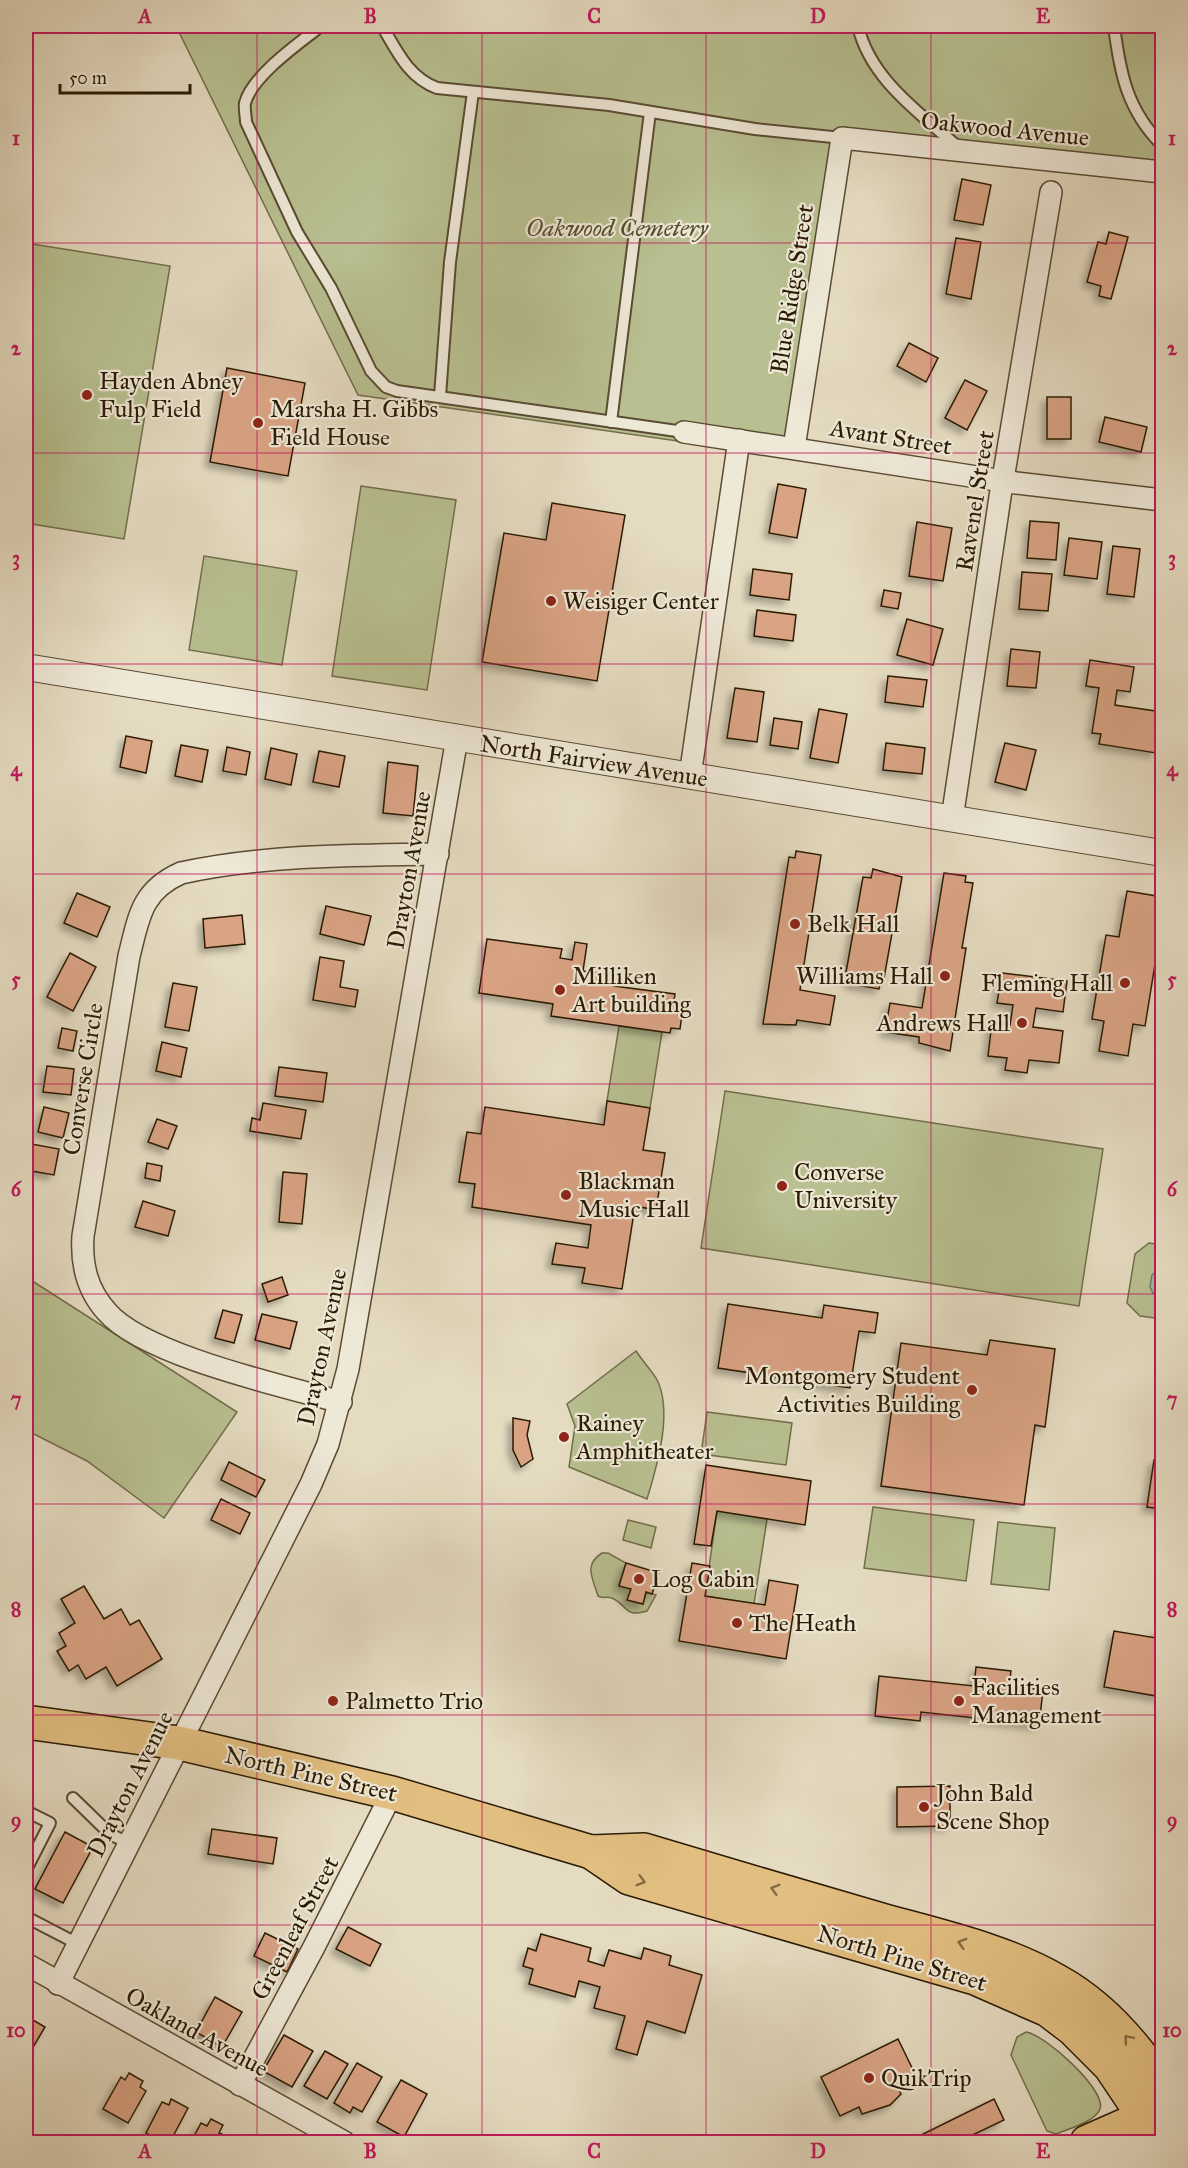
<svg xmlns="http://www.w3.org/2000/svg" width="1188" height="2168" font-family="'IM FELL Great Primer',serif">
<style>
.green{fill:#b8bf90;stroke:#726d4a;stroke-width:1.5}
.water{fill:#96bbb3;stroke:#6b7b6d;stroke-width:1.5}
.building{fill:#d9a384;stroke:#2b1b03;stroke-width:1.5;filter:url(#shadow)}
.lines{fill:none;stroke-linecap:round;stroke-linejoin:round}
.service-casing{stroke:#5a4b32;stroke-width:14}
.minor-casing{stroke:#5a4b32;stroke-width:24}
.tertiary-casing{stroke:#5a4b32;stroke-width:28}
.primary-casing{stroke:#2b1b03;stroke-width:36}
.trunk-casing{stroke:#2b1b03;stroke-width:36}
.service{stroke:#eee8d7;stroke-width:10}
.minor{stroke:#eee8d7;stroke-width:21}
.tertiary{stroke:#eee8d7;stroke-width:26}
.primary{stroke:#e2be80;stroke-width:33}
.trunk{stroke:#e2be80;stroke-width:33}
.oneway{stroke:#866c42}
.grid{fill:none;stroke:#c2185b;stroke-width:1.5;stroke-opacity:0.55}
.poi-dot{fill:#8f2418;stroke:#eee8d7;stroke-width:2}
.labels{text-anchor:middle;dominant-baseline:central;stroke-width:4.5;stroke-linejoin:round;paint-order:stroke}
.street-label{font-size:24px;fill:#2b1b03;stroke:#eee8d7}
.park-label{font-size:24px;font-style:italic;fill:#554c2d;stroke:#eee8d7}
.poi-label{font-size:24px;fill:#2b1b03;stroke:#eee8d7;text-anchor:start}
.neatline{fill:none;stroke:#c2185b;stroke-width:2}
.grid-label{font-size:20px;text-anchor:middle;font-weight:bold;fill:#c2185b}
</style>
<defs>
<filter id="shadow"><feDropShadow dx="-5" dy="5" stdDeviation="3" flood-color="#0004"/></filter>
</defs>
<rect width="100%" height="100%" fill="#e5dbc1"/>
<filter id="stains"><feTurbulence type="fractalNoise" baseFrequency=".00333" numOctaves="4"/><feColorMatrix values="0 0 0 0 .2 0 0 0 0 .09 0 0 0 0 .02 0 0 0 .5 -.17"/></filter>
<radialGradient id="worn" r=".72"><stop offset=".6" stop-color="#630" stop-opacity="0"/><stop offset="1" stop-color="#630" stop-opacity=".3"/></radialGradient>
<g class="green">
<path d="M176 26H1162V162L835 131 789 457 358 395Z"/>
<path d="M26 243 170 266 124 539 26 523Z"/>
<path d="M361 486 456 500 427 690 332 676Z"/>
<path d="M204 556 297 571 282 665 189 650Z"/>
<path d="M619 1026 662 1032 650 1108 607 1101Z"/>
<path d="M725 1091 1103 1149 1079 1306 701 1248Z"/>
<path d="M1149 1243 1162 1245V1319L1140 1316 1127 1303 1135 1254Z"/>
<path d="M26 1277 237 1412 164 1518 87 1461 26 1430Z"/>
<path d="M636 1351C642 1360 650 1369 656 1378 674 1410 657 1466 647 1499L569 1467 575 1426 567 1404Z"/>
<path d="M707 1412 792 1423 786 1465 701 1454Z"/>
<path d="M873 1507 974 1520 966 1581 864 1568Z"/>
<path d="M717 1511 767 1519 754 1604 705 1596Z"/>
<path d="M628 1520 656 1527 651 1548 623 1540Z"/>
<path d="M998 1522 1055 1528 1049 1590 991 1584Z"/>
<path d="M602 1553H608L626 1563 619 1585 631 1589 628 1600 643 1604 646 1592 656 1595 647 1611C624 1618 628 1605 612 1598 606 1596 603 1599 598 1596 593 1579 583 1565 602 1553Z"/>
<path d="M1026 2032C1044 2034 1107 2090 1100 2109 1095 2122 1068 2129 1056 2134L1047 2131 1011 2055 1017 2037Z"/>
</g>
<path class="water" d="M1156 1271 1162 1272 1160 1294 1153 1293 1150 1287 1152 1275Z"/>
<g class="building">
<path d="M962 179 991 185 983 225 954 220Z"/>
<path d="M1109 232 1128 237 1111 299 1099 296 1101 286 1087 282 1098 242 1106 244Z"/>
<path d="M956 238 981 242 971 299 946 294Z"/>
<path d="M909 343 938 358 926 382 897 366Z"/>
<path d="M227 368 305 383 288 476 210 462Z"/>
<path d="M965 380 987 391 967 430 945 418Z"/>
<rect x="1047" y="397" width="24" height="42"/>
<path d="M1105 417 1147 427 1141 452 1099 442Z"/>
<path d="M778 484 806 489 797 538 769 533Z"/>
<path d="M552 503 625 515 597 681 482 662 504 533 546 540Z"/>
<path d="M1030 521 1059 523 1056 560 1027 558Z"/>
<path d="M917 522 952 528 943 581 909 576Z"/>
<path d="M1069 538 1102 542 1097 579 1064 575Z"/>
<path d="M1113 546 1140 549 1134 597 1107 594Z"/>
<path d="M753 569 792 574 789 600 750 595Z"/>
<path d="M1022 572 1052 574 1048 611 1019 609Z"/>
<path d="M884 590 901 593 898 609 881 606Z"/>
<path d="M757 610 796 615 793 641 754 636Z"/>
<path d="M907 619 943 629 933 665 897 655Z"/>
<path d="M1011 649 1040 652 1036 688 1007 686Z"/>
<path d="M1090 660 1134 667 1130 692 1117 690 1115 705 1162 712 1156 753 1099 744 1101 734 1092 733 1099 688 1086 686Z"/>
<path d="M888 676 927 680 923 707 885 702Z"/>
<path d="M735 688 764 692 757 742 727 738Z"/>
<path d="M819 709 847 714 838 763 810 758Z"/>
<path d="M774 718 802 722 798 749 770 745Z"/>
<path d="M126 736 152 741 146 773 120 767Z"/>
<path d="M886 743 925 748 922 774 883 770Z"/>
<path d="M1005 743 1036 750 1026 790 995 782Z"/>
<path d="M181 745 208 750 202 782 175 776Z"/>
<path d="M227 747 250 752 246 775 223 771Z"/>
<path d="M271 748 297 754 291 785 265 779Z"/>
<path d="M319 751 345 756 339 787 313 782Z"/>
<path d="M388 762 418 766 413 816 383 813Z"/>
<path d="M796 851 821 855 800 990 835 996 830 1025 797 1020 796 1025 763 1024 789 857 795 858Z"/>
<path d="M873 869 902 877 883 984 880 983 879 989 850 984 851 979 845 978 863 877 871 878Z"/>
<path d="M944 873 966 876 965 882 973 883 962 948H966L950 1051 919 1043V1037L885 1032 890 1003 922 1008Z"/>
<path d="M1127 891 1162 897V947L1158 946 1145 1026 1133 1024 1128 1056 1099 1051 1104 1021 1092 1019 1106 935 1119 937Z"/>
<path d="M77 893 110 907 97 937 64 923Z"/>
<path d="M326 906 371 916 364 945 320 934Z"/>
<path d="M242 915 245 944 205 948 203 919Z"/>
<path d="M487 939 562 949 560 958 572 960 575 942 587 944 583 971 615 975 614 986 675 994 672 1013 682 1014 680 1029 671 1028 670 1033 551 1016 553 1004 479 993Z"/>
<path d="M70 953 96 967 73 1011 47 997Z"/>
<path d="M320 957 344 961 340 987 358 990 355 1007 313 1000Z"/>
<path d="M1002 973 1067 981 1063 1012 1036 1008 1033 1027 1063 1031 1059 1063 1029 1060 1027 1073 1005 1070 1007 1058 988 1056 992 1022 1010 1025 1013 1005 997 1003Z"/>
<path d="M173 983 197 987 189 1031 165 1027Z"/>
<path d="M62 1028 77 1031 73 1051 58 1048Z"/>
<path d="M162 1042 187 1048 181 1077 156 1071Z"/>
<path d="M47 1066 74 1069 71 1095 43 1092Z"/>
<path d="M279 1067 327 1073 323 1102 275 1096Z"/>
<path d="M607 1101 650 1108 643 1150 665 1153 656 1210 635 1206 622 1289 582 1283 585 1268 552 1264 556 1243 588 1248 591 1225 472 1207 475 1184 459 1182 467 1132 481 1134 485 1107 604 1125Z"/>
<path d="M263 1103 306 1110 301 1139 250 1131 252 1118 260 1120Z"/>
<path d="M44 1107 69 1113 63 1138 38 1132Z"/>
<path d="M157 1119 177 1126 168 1149 148 1142Z"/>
<path d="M26 1143 59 1149 54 1175 26 1170Z"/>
<path d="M147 1163 162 1166 160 1181 145 1178Z"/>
<path d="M283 1172 307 1174 302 1224 279 1222Z"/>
<path d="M143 1201 175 1211 168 1236 135 1227Z"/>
<path d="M282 1277 288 1295 268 1302 262 1284Z"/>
<path d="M728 1304 822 1318 824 1305 878 1313 875 1333 859 1331 850 1388 718 1368Z"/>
<path d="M223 1310 242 1315 234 1343 215 1338Z"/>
<path d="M262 1314 297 1322 290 1349 255 1340Z"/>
<path d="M990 1340 1055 1349 1045 1427 1035 1425 1024 1505 881 1486 901 1343 987 1355Z"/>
<path d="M513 1418 530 1421 527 1435 533 1459 521 1467 513 1450Z"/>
<path d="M1154 1460 1162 1461V1509L1147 1507Z"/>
<path d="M229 1462 265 1480 256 1497 221 1480Z"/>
<path d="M706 1465 811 1481 805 1525 717 1511 711 1546 694 1544Z"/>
<path d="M221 1499 250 1513 240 1534 211 1520Z"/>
<path d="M626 1563 659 1573 652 1594 646 1592 643 1604 627 1600 631 1589 619 1586Z"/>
<path d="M692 1563 710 1566 705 1596 765 1605 769 1580 798 1585 786 1659 679 1641Z"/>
<path d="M84 1586 104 1619 121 1609 130 1625 139 1620 162 1659 117 1686 106 1667 86 1679 78 1665 69 1671 57 1651 66 1646 59 1633 75 1623 61 1599Z"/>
<path d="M1157 1630 1162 1631V1697L1104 1687 1114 1631 1156 1638Z"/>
<path d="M976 1667 1011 1671 1009 1686 1043 1690 1039 1725 921 1712 920 1721 875 1716 879 1676 974 1686Z"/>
<path d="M950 1786V1826L897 1827V1787Z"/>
<path d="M212 1829 277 1838 273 1864 208 1854Z"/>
<path d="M65 1832 93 1847 63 1903 35 1889Z"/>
<path d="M348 1927 381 1944 370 1966 336 1949Z"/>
<path d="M265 1933 298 1949 287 1972 254 1956Z"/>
<path d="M541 1934 591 1948 588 1961 604 1966 609 1950 641 1959 644 1948 671 1956 669 1965 702 1975 685 2033 647 2021 637 2055 616 2049 625 2016 594 2008 600 1987 579 1981 575 1997 529 1984 533 1969 523 1966 528 1948 536 1951Z"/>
<path d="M215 1997 242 2012 222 2047 196 2032Z"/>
<path d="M26 2016 45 2027 26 2059Z"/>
<path d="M284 2035 313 2051 292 2087 263 2071Z"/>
<path d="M898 2039 917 2078 898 2088 901 2094 890 2105 862 2114 859 2107 840 2116 821 2077Z"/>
<path d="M325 2051 348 2064 327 2099 304 2086Z"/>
<path d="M357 2063 382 2077 362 2112 353 2107 350 2113 334 2103Z"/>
<path d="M129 2073 143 2081 140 2087 146 2091 128 2123 103 2109 121 2077 125 2080Z"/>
<path d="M401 2080 427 2094 404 2137 377 2122Z"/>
<path d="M171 2099 188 2108 170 2142H164L146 2133 162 2102 169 2105Z"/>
<path d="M994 2099 1004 2120 958 2142H907Z"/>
<path d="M211 2119 223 2125 219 2133 224 2135 220 2142H191L201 2123 207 2126Z"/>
</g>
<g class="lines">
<defs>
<g id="service">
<path d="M321 26C299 43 252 76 245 103 244 109 246 116 246 122L297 232 331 288 371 371 386 387 397 391 684 432"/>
<path d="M382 26C397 51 408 77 437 88L609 105 755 129 842 138"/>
<path d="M858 26C870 79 920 113 959 148"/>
<path d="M1114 26C1120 73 1127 110 1162 145"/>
<path d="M440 396 450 262 473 92"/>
<path d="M611 422 650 112"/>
<path d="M73 1798 110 1834 128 1843"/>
<path d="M26 1811 50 1823 26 1870"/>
<path d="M26 1917 78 1944"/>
</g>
<g id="minor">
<path d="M684 432 1016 483 1162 500"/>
<path d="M794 448 842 138 1162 172"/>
<path d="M690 776 739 440"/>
<path d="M952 819 1000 497 1051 192"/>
<path d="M341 1402C283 1386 144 1355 107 1312 87 1290 81 1265 83 1236L129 956C139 917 141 891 181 873 264 855 353 855 438 854"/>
<path d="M26 1964 344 2142"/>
<path d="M58 1984 311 1484 328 1444 348 1369 457 738"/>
<path d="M240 2085 314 1947 392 1793"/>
</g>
<path id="tertiary" d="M26 667 1162 853"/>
<path id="primary" d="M1087 2142 1162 2109"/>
<g id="trunk">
<path d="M26 1722 179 1743 392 1793 591 1852 629 1878 975 1978 1048 2010 1073 2029 1110 2066 1161 2142"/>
<path d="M591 1852 644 1850C724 1874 805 1898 885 1921 943 1937 1005 1951 1057 1981 1102 2006 1135 2044 1162 2086"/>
</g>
</defs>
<use href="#service" class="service-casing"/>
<use href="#minor" class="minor-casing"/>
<use href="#tertiary" class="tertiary-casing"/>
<use href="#primary" class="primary-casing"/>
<use href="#trunk" class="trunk-casing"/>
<use href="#service" class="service"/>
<use href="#minor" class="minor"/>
<use href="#tertiary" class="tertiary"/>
<use href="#primary" class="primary"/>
<use href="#trunk" class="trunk"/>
</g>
<defs><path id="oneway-chevron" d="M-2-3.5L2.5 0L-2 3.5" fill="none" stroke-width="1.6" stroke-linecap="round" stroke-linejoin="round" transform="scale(1.5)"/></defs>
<g class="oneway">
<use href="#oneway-chevron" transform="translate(641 1881) rotate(16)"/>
<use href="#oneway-chevron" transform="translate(775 1889) rotate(-164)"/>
<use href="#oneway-chevron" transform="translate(962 1943) rotate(-164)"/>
<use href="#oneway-chevron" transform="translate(1128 2039) rotate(-130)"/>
</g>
<path class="grid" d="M257 26V2142M482 26V2142M706 26V2142M931 26V2142M26 243H1162M26 453H1162M26 664H1162M26 874H1162M26 1084H1162M26 1294H1162M26 1504H1162M26 1715H1162M26 1925H1162"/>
<g class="poi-dot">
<circle cx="87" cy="395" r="6"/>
<circle cx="258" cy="423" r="6"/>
<circle cx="551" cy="601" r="6"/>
<circle cx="795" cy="924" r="6"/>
<circle cx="945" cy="976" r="6"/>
<circle cx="1125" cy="983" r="6"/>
<circle cx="560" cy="990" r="6"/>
<circle cx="1022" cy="1023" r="6"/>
<circle cx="782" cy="1186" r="6"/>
<circle cx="566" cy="1195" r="6"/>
<circle cx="972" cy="1390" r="6"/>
<circle cx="564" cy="1437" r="6"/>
<circle cx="639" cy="1579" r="6"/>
<circle cx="737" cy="1623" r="6"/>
<circle cx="333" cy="1701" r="6"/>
<circle cx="959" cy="1701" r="6"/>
<circle cx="924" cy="1807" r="6"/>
<circle cx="869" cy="2078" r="6"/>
</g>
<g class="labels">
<g class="street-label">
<text transform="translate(1005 129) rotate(6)">Oakwood Avenue</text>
<text transform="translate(792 289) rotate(-81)">Blue Ridge Street</text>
<text transform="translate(891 437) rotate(9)">Avant Street</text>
<text transform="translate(975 501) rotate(-81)">Ravenel Street</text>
<text transform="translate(594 761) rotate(9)">North Fairview Avenue</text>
<text transform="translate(409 870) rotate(-80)">Drayton Avenue</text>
<text transform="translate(83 1079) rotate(-81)">Converse Circle</text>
<text transform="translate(322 1347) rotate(-78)">Drayton Avenue</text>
<text transform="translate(311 1774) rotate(13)">North Pine Street</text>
<text transform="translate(130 1784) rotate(-63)">Drayton Avenue</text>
<text transform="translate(295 1928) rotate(-62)">Greenleaf Street</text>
<text transform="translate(902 1958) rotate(17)">North Pine Street</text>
<text transform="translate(197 2032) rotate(29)">Oakland Avenue</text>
</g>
<g class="park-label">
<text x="617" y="228">Oakwood Cemetery</text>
</g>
<g class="poi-label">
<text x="99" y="381">Hayden Abney<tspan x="99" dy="28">Fulp Field</tspan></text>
<text x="270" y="409">Marsha H. Gibbs<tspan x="270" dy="28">Field House</tspan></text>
<text x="563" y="601">Weisiger Center</text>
<text x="807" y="924">Belk Hall</text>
<text x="572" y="976">Milliken<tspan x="572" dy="28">Art building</tspan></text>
<text x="933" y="976" text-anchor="end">Williams Hall</text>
<text x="1113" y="983" text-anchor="end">Fleming Hall</text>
<text x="1010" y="1023" text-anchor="end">Andrews Hall</text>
<text x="794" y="1172">Converse<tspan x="794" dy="28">University</tspan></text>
<text x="578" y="1181">Blackman<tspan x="578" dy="28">Music Hall</tspan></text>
<text x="960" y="1376" text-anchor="end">Montgomery Student<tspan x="960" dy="28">Activities Building</tspan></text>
<text x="576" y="1423">Rainey<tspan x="576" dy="28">Amphitheater</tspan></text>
<text x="651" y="1579">Log Cabin</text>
<text x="749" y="1623">The Heath</text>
<text x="971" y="1687">Facilities<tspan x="971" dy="28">Management</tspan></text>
<text x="345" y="1701">Palmetto Trio</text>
<text x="936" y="1793">John Bald<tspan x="936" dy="28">Scene Shop</tspan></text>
<text x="881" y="2078">QuikTrip</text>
</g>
</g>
<rect width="1188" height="2168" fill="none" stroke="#e5dbc1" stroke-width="66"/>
<path d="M60 84v9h130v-9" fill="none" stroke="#2b1b03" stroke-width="3"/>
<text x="69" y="84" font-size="18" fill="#2b1b03" stroke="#eee8d7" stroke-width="4.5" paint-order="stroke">50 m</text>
<rect x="33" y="33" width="1122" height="2102" class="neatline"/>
<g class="grid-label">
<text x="145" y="23">A</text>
<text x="370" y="23">B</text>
<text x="594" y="23">C</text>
<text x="818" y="23">D</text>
<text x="1043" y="23">E</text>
<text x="16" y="145">1</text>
<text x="1172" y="145">1</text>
<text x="16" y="355">2</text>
<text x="1172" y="355">2</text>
<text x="16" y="565">3</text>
<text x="1172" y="565">3</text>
<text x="16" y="776">4</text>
<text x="1172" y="776">4</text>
<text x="16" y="986">5</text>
<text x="1172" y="986">5</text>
<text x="16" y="1196">6</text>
<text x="1172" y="1196">6</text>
<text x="16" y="1406">7</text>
<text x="1172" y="1406">7</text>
<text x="16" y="1616">8</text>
<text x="1172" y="1616">8</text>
<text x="16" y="1827">9</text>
<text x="1172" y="1827">9</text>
<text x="16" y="2037">10</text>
<text x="1172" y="2037">10</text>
<text x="145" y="2158">A</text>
<text x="370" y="2158">B</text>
<text x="594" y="2158">C</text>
<text x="818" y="2158">D</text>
<text x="1043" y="2158">E</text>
</g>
<rect width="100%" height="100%" filter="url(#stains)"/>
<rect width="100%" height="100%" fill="url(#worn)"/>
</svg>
